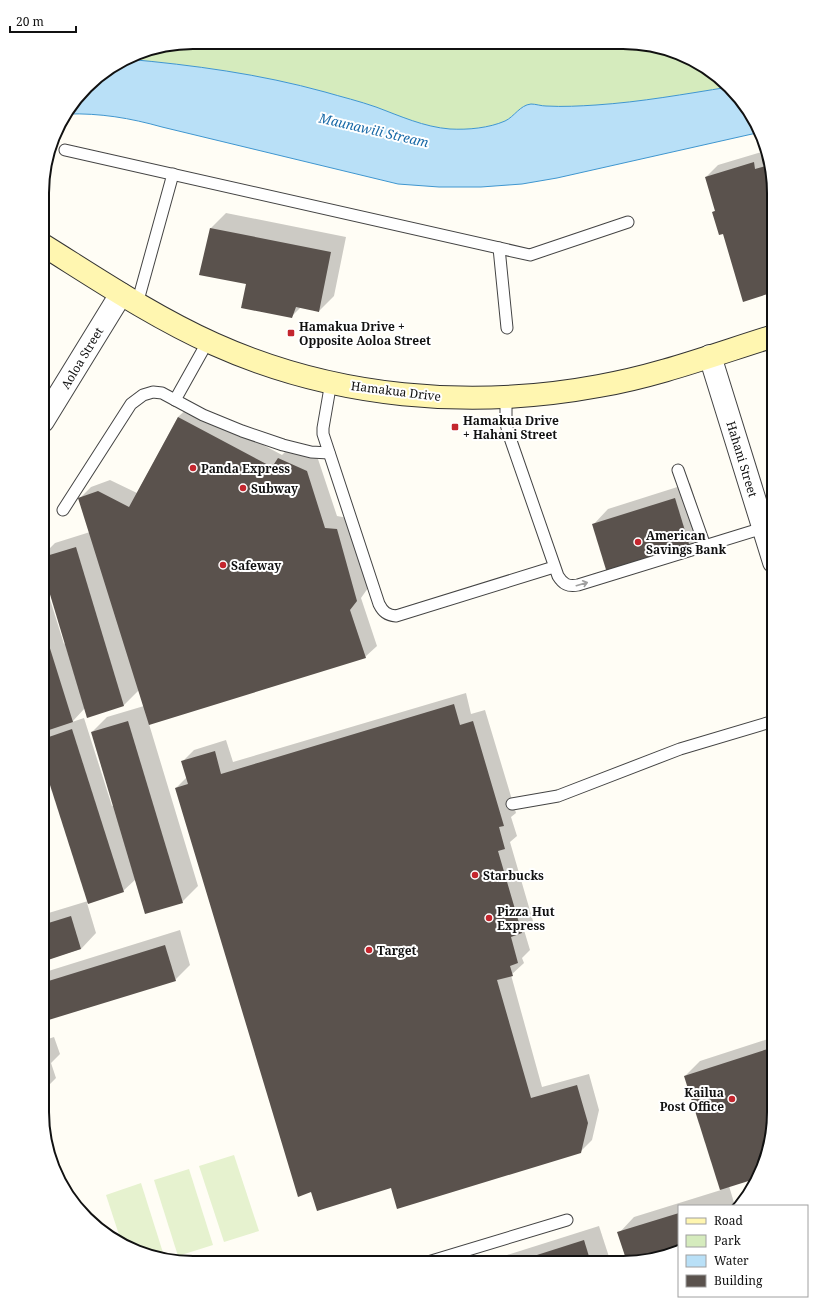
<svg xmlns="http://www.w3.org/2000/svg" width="816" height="1305" font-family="'Noto Serif',serif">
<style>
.green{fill:#d5ebbd}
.pitch{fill:#e6f2cf}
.water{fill:#b9e0f7;stroke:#3f96cf}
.shadow{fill:#0003;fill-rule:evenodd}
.building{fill:#5a524d}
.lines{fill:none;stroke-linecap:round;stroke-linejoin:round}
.service-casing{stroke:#444;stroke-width:13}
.minor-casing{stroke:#444;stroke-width:24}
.tertiary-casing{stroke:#444;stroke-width:24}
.secondary-casing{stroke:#333;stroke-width:24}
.service{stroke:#fff;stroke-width:11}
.minor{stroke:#fff;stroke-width:22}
.tertiary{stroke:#fff;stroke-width:22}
.secondary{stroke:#fff6b0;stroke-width:22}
.oneway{stroke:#a0a0a0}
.poi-dot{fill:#c4262e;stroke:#fff;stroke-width:1.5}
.labels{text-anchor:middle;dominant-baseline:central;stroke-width:4;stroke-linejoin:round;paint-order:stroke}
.poi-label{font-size:12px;font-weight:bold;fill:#111;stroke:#fff;text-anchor:start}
.street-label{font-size:12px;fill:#111;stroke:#fff}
.water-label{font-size:13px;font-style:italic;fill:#1768a6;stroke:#fff}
.rim{fill:none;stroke:#111;stroke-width:2}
</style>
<rect width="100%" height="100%" fill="#fffdf5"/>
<path class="green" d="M193 42 643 43 681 54 715 73 729 87C685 94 641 102 596 105 580 106 563 107 546 106 541 106 536 104 531 104 520 105 514 117 505 121 489 128 468 130 450 129 424 127 400 116 376 107 359 101 342 97 325 92 260 74 193 65 126 59L135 53Z"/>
<g class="pitch">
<path d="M234 1155 259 1231 224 1242 199 1166Z"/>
<path d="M189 1169 213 1245 178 1256 154 1180Z"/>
<path d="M141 1183 165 1259 135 1252 122 1244 106 1195Z"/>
</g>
<path class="water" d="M126 59C193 65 260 74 325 92 342 97 359 101 376 107 400 116 424 127 450 129 468 130 489 128 505 121 514 117 520 105 531 104 536 104 541 106 546 106 563 107 580 106 596 105 641 102 685 94 729 87L743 101 761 132 557 178 522 184 481 187H439L398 184 162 127C130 118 100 113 67 114L93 80Z"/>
<g class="shadow">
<path d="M765 151 774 193V291L723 233 713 212 716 210 706 177 718 165Z"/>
<path d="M226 213 346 237 334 296 319 311 301 307 291 317 247 284 210 229Z"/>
<path d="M190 406 282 455 290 447 318 459 337 516 348 518 368 588 361 598 377 646 365 657 149 724 198 886 182 902 136 879 123 891 87 903 96 933 81 949 42 961V915L88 901 42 757 43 736 50 729 43 731V577L64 644 65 643 43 568V555L55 543 90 532 79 499 91 487 110 480 137 493 178 417ZM139 690 144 706 107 717 92 732 114 806H112L84 718 72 722 85 708 88 716 124 705Z"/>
<path d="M690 483 705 530 690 546 593 525 608 509Z"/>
<path d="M466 693 471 714 485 710 516 813 511 817 517 836 510 842 533 921 524 930 530 950 522 958 524 963 511 975 542 1087 589 1074 599 1110 592 1140 580 1152 392 1187 176 788 187 777 182 762 194 750 226 740 233 762Z"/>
<path d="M180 930 190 965 175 980 42 1021V973Z"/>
<path d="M54 1037 60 1054 51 1063 56 1078 42 1092V1041Z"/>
<path d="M774 1037V1122L729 1186 735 1206H679V1252L628 1262 619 1233 634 1217 721 1190 685 1076 700 1061Z"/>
<path d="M599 1226 611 1263H497L504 1256Z"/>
</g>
<g class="building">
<path d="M754 162 755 169 769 165 774 193V292L743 302 723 234 719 235 712 212 715 211 705 177Z"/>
<path d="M210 228 331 252 319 312 296 307 292 318 241 308 246 284 199 275Z"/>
<path d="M178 417 272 467 278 458 307 471 325 528 337 529 357 601 350 610 366 658 149 725 78 498 98 491 129 507Z"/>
<path d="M675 498 690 547 607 573 592 524Z"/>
<path d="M76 547 124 706 87 718 43 571V557Z"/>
<path d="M43 626 73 722 43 732Z"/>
<path d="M454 704 460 725 473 721 504 826 499 827 505 849 498 851 522 933 511 937 518 963 510 966 513 976 497 980 531 1098 577 1085 588 1123 581 1153 397 1209 391 1188 317 1211 311 1192 298 1197 175 788 188 784 181 761 215 751 221 774Z"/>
<path d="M128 721 183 903 145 914 91 732Z"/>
<path d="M72 729 124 892 88 904 42 760 43 739Z"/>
<path d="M71 916 81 949 42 962V925Z"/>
<path d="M165 945 176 981 42 1022V983Z"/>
<path d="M774 1047V1122L763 1170 758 1178 720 1190 684 1076Z"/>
<path d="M679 1213V1252L627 1262 617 1232Z"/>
<path d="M584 1240 591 1263H515V1262Z"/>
</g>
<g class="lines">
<defs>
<g id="service">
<path d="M65 150 530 255 628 222"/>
<path d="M499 248 507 328"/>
<path d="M137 304 173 174"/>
<path d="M331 382 323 428V434L379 604C383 612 387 615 396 616L554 567"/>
<path d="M506 397V424L509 435 558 576C563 584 568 587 578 585L763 528"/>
<path d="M175 400 208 341"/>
<path d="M678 470 705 546"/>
<path d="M63 510 131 404 143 395 153 392 162 393 203 415 242 431 283 445 311 452 329 453"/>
<path d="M512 804 558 796 680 749 774 721"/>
<path d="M428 1262 567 1220"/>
</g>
<path id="minor" d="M43 421 121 294"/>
<path id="tertiary" d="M710 356 774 562"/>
<path id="secondary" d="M43 245C99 280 154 317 214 344 334 398 470 410 599 386 658 376 716 354 774 336"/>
</defs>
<use href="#service" class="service-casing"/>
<use href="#minor" class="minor-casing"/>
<use href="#tertiary" class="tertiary-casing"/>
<use href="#secondary" class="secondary-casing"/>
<use href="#service" class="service"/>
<use href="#minor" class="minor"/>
<use href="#tertiary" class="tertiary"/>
<use href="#secondary" class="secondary"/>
</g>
<defs><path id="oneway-shaft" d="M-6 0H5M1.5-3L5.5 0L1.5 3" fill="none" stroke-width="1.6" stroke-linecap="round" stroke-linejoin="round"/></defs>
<use class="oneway" href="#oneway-shaft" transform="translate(582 584) rotate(-16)"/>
<g class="poi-dot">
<rect x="287" y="329" width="8" height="8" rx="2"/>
<rect x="451" y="423" width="8" height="8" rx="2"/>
<circle cx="193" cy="468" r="4"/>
<circle cx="243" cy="488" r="4"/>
<circle cx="638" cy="542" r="4"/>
<circle cx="223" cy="565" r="4"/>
<circle cx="475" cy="875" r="4"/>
<circle cx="489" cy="918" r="4"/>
<circle cx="369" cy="950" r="4"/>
<circle cx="732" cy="1099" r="4"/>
</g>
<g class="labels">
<g class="poi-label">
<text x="299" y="326">Hamakua Drive +<tspan x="299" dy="14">Opposite Aoloa Street</tspan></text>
<text x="463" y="420">Hamakua Drive<tspan x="463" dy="14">+ Hahani Street</tspan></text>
<text x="201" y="468">Panda Express</text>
<text x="251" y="488">Subway</text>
<text x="646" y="535">American<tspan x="646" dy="14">Savings Bank</tspan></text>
<text x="231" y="565">Safeway</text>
<text x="483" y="875">Starbucks</text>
<text x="497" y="911">Pizza Hut<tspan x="497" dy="14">Express</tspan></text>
<text x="377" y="950">Target</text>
<text x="724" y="1092" text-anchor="end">Kailua<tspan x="724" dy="14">Post Office</tspan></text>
</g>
<g class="street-label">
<text transform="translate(82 358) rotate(-59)">Aoloa Street</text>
<text transform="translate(396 391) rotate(7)">Hamakua Drive</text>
<text transform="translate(742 459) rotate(73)">Hahani Street</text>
</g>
<g class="water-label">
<text transform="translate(374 130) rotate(13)">Maunawili Stream</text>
</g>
</g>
<path d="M0 0H816V1305H0ZM193 49H623A144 144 0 0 1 767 193V1112A144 144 0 0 1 623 1256H193A144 144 0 0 1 49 1112V193A144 144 0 0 1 193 49Z" fill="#fff" fill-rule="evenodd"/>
<path class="rim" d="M193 49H623A144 144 0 0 1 767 193V1112A144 144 0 0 1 623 1256H193A144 144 0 0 1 49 1112V193A144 144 0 0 1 193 49Z"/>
<rect x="678" y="1205" width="130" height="92" fill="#ffffff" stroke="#a0a0a0"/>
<rect x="686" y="1218" width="20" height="6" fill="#fff6b0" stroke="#a0a0a0"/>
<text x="714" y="1225" font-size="12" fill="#111111">Road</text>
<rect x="686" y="1235" width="20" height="12" fill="#d5ebbd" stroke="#a0a0a0"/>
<text x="714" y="1245" font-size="12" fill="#111111">Park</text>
<rect x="686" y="1255" width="20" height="12" fill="#b9e0f7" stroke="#a0a0a0"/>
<text x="714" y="1265" font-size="12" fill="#111111">Water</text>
<rect x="686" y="1275" width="20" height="12" fill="#5a524d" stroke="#a0a0a0"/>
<text x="714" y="1285" font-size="12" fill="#111111">Building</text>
<path d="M10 26v6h66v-6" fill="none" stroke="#111111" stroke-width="2"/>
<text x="16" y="26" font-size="12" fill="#111111" stroke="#ffffff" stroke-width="3" paint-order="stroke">20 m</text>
</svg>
